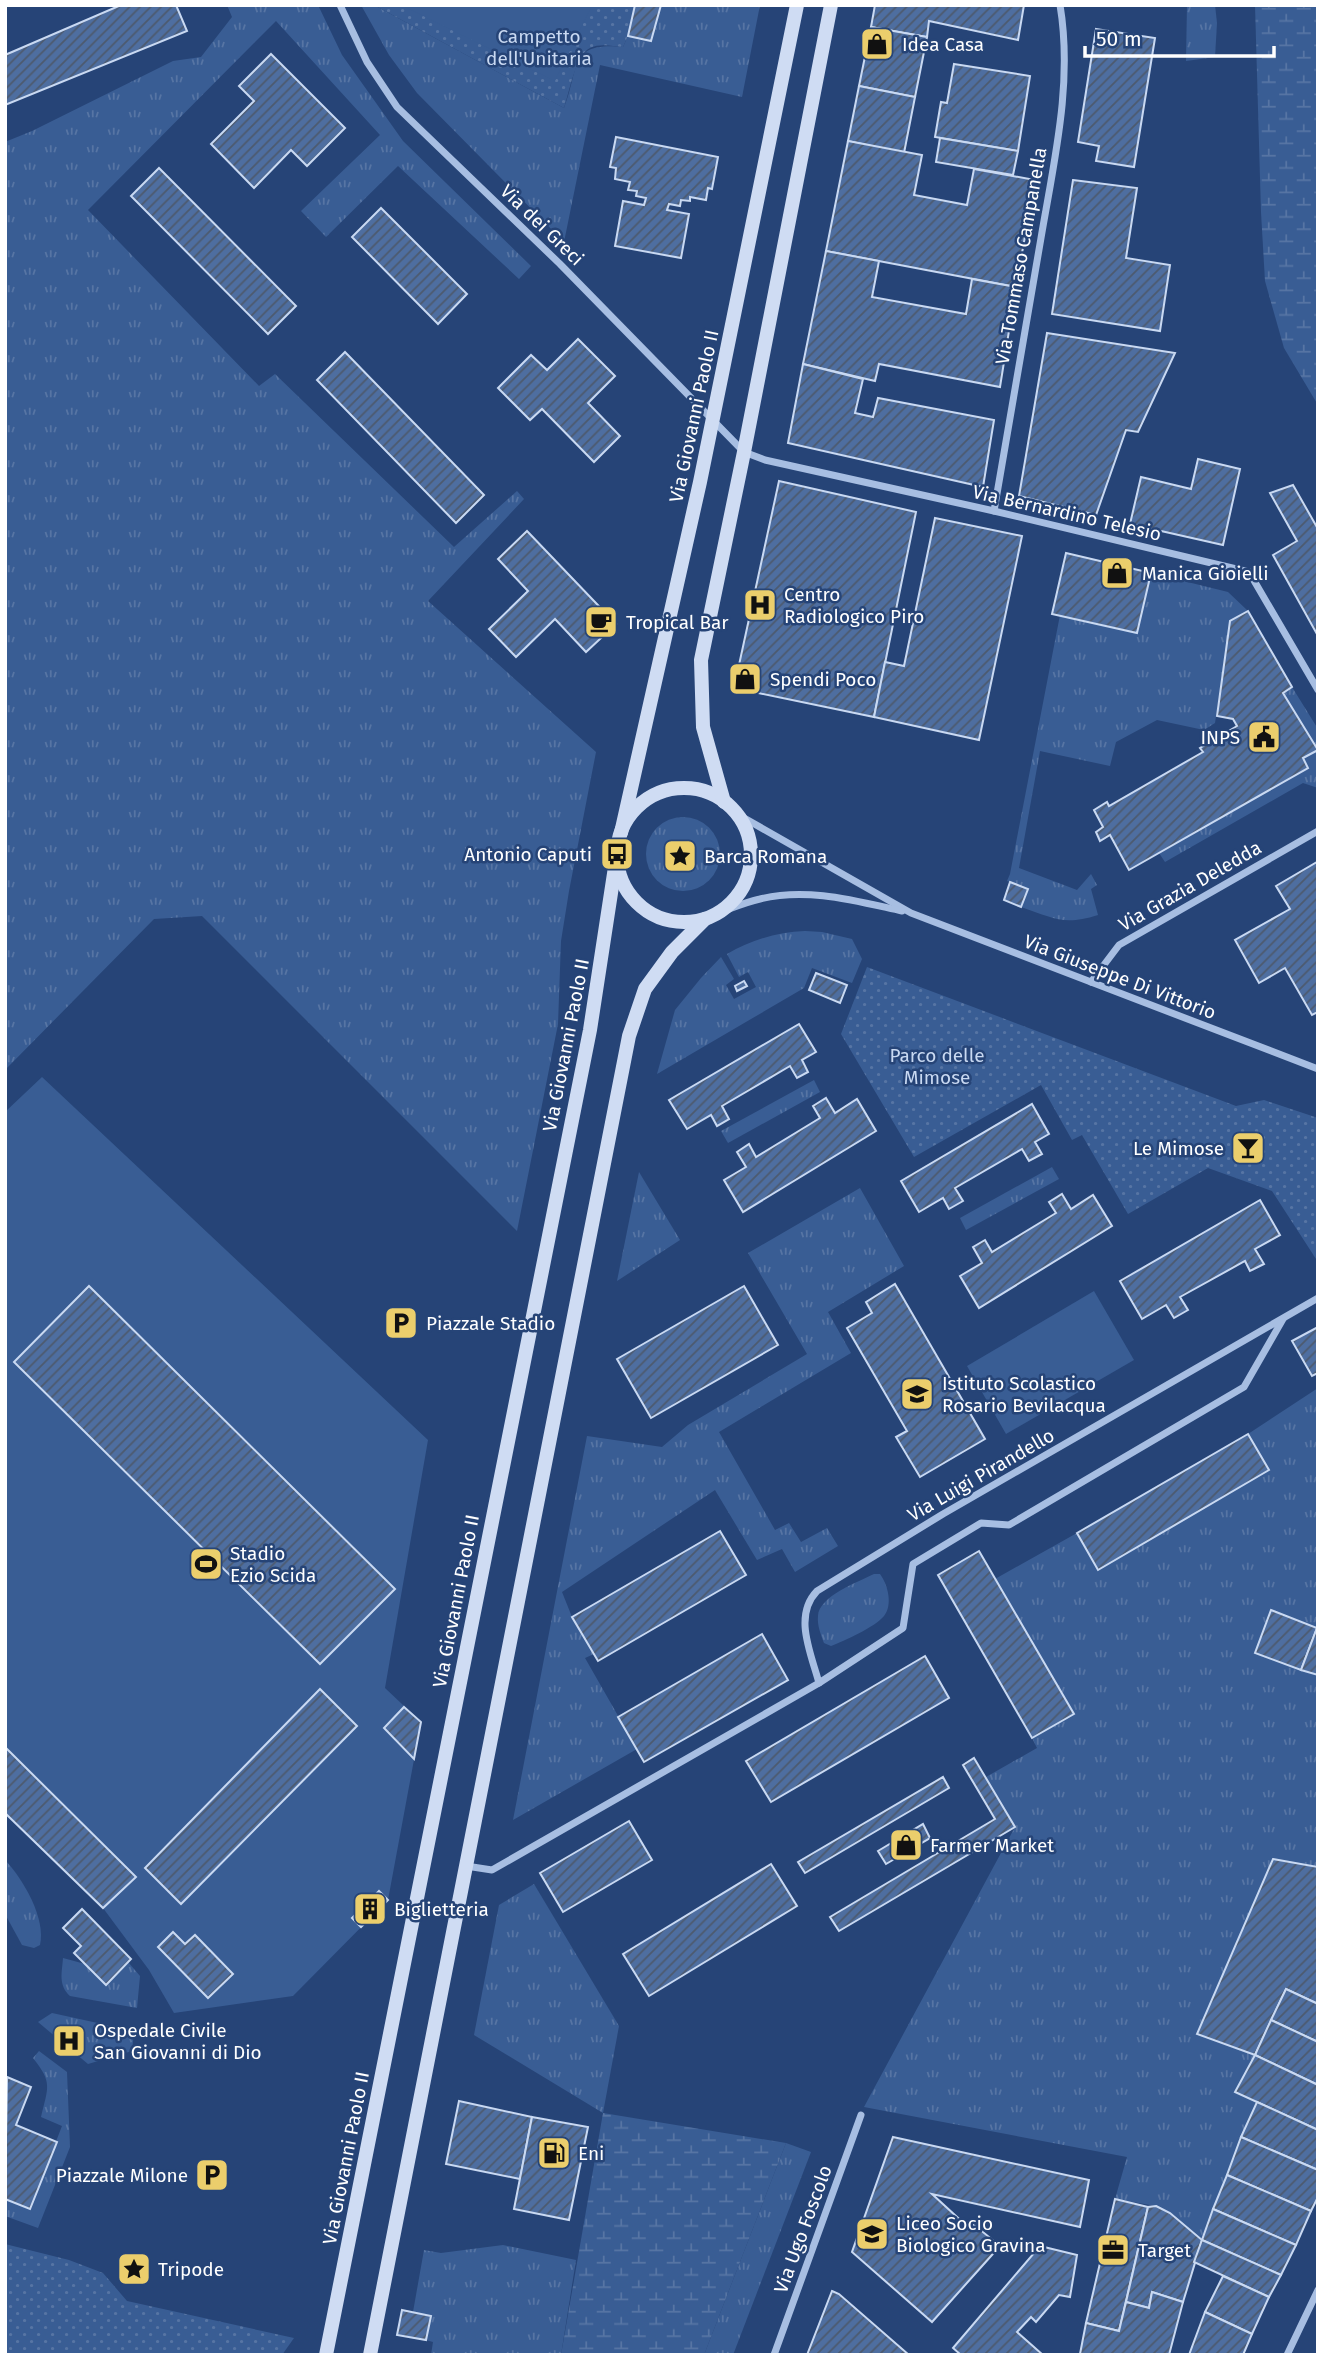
<svg xmlns="http://www.w3.org/2000/svg" width="1323" height="2360" font-family="'Fira Sans',sans-serif">
<style>
.grass{fill:url(#grass-tufts)}
.wetland{fill:url(#wetland-marsh)}
.park{fill:url(#park-dots)}
.pitch{fill:#395d94}
.building{fill:url(#building-hatch);stroke:#c9d9f2;stroke-width:2}
.lines{fill:none;stroke-linecap:round;stroke-linejoin:round}
.street{stroke:#a7bee2;stroke-width:7}
.secondary{stroke:#cfdcf3;stroke-width:14}
.labels{text-anchor:middle;dominant-baseline:central;stroke-width:5;stroke-linejoin:round;paint-order:stroke}
.park-label{font-size:19px;fill:#c9d9f2;stroke:#264477}
.poi-label{font-size:19px;fill:#fff;stroke:#264477;text-anchor:start}
.street-label{font-size:19px;fill:#fff;stroke:#264477}
</style>
<defs>
<pattern id="grass-tufts" width="24" height="20" patternUnits="userSpaceOnUse" patternTransform="scale(1.75)"><rect width="24" height="20" fill="#395d94"/><path d="M3 7l-1-3M5 7V3M7 7l1-3M15 17l-1-3M17 17v-4M19 17l1-3" fill="none" stroke="#5775a4"/></pattern>
<pattern id="wetland-marsh" width="20" height="14" patternUnits="userSpaceOnUse" patternTransform="scale(1.75)"><rect width="20" height="14" fill="#395d94"/><path d="M1 5h8M5 5V1M11 12h8M15 12V8" fill="none" stroke="#5775a4"/></pattern>
<pattern id="park-dots" width="8" height="8" patternUnits="userSpaceOnUse" patternTransform="scale(1.75)"><rect width="8" height="8" fill="#395d94"/><path d="M2 2h.1M6 6h.1" fill="none" stroke="#5775a4" stroke-width="1.8" stroke-linecap="round"/></pattern>
<pattern id="building-hatch" width="6" height="6" patternUnits="userSpaceOnUse" patternTransform="scale(1.75)"><rect width="6" height="6" fill="#4e6ea0"/><path d="M-1 1l2-2M0 6l6-6M5 7l2-2" fill="none" stroke="#4d5a6e"/></pattern>
</defs>
<rect width="100%" height="100%" fill="#264477"/>
<g class="grass">
<path d="M227 5H318L342 55 403 141 531 266 519 279 398 166 326 237 301 211 380 135 276 21 88 210 259 386 275 374 454 547 517 491 524 499 428 601 596 752 569 891 561 941 558 1024 517 1231 202 916 154 919 5 1070V142L32 131 173 61 201 57 232 17Z"/>
<path d="M361 5H374L564 108C580 67 568 42 623 47L628 36 661 5H760L742 97 600 65 564 242 417 93 389 55Z"/>
<path d="M1187 5H1215L1217 23 1215 57 1186 61Z"/>
<path d="M1151 573 1228 592 1248 611 1230 622 1215 723 1204 730 1157 720 1116 742 1110 766 1040 751 1019 868 1077 890 1091 874 1097 885 1091 889 1098 915C1063 926 1054 918 1021 907L1028 889 1007 881 1010 874 1060 615 1137 633Z"/>
<path d="M1292 687 1318 729V788L1303 783 1165 862 1159 853 1308 768 1303 758 1283 693Z"/>
<circle cx="683" cy="854" r="37"/>
<path d="M805 931 822 932 852 939 862 959 852 983 812 968 804 988 657 1074 675 1010 701 978 721 957 734 979 726 985 734 999 756 987 748 972 739 977 727 954C751 940 777 932 805 931Z"/>
<path d="M814 1080 820 1092 728 1143 721 1131Z"/>
<path d="M1052 1167 1059 1179 966 1230 960 1218Z"/>
<path d="M639 1172 680 1240 617 1281Z"/>
<path d="M860 1188 904 1266 828 1312 851 1353 719 1432 775 1530 789 1523 801 1542 827 1528 838 1546 795 1572 782 1549 757 1560 715 1490 562 1592 572 1617 594 1654 585 1658 637 1749 513 1820 587 1436 662 1447 688 1425 807 1354 748 1253Z"/>
<path d="M1318 1388V1628L1271 1611 1301 1670 1318 1675V1867L1273 1859 1197 2033 1255 2055 1236 2092 1257 2102 1202 2240 1170 2213 1156 2206 1115 2199 1127 2157 864 2107 1015 1827 986 1777 1037 1748 1032 1738 1073 1714 995 1579 1077 1533 1098 1570 1268 1471 1248 1434Z"/>
<path d="M874 1574H880C888 1585 893 1605 884 1616 875 1627 844 1641 831 1646L824 1643C821 1635 817 1625 818 1616 819 1596 858 1582 874 1574Z"/>
<path d="M5 1860C23 1879 46 1918 40 1945L34 1948 22 1945 5 1914Z"/>
<path d="M534 1884 619 2026 603 2113 474 2035 499 1905Z"/>
<path d="M63 1958 85 1964 106 1985 128 1962 140 1976 137 2008 70 1996C58 1985 62 1973 63 1958Z"/>
<path d="M52 2013 134 2031 132 2051 88 2064 38 2022Z"/>
<path d="M39 2051 67 2072 70 2147 38 2228 5 2216V2199L30 2209 62 2126 41 2117C48 2087 53 2083 33 2058Z"/>
<path d="M786 2143 811 2152 733 2355H704Z"/>
<path d="M503 2245 576 2260 561 2355H431L433 2342 426 2340 431 2316 413 2312 424 2250 441 2253Z"/>
</g>
<g class="wetland">
<path d="M1255 5H1318V405L1284 348 1265 281 1261 212Z"/>
<path d="M603 2113 786 2143 704 2355H561Z"/>
</g>
<g class="park">
<path d="M374 5H661L651 41 628 36 623 47C612 46 600 43 590 48 576 54 569 93 564 108Z"/>
<path d="M867 967 1236 1106 1264 1100 1318 1118V1262L1272 1191 1208 1168 1128 1214 1082 1135 1072 1140 1041 1085 914 1157 841 1034Z"/>
<path d="M5 2244 69 2260 103 2273 127 2301 294 2338 282 2355H5Z"/>
</g>
<g class="pitch">
<path d="M401 5H592L555 81Z"/>
<path d="M42 1077 428 1440 385 1688 421 1722 388 1900 293 1996 174 2013 149 1970 103 1908 5 1813V1112Z"/>
<path d="M1094 1291 1134 1360 1006 1434 967 1366Z"/>
</g>
<g class="building">
<path d="M121 5H176L187 31 5 105V55Z"/>
<path d="M635 5H661L651 41 628 36Z"/>
<path d="M875 5H1024L1018 40 929 21 927 37 871 27Z"/>
<path d="M871 27 927 37 915 97 859 86Z"/>
<path d="M1096 29 1155 38 1134 167 1096 161 1099 146 1078 142Z"/>
<path d="M271 54 345 128 307 166 291 150 254 188 211 144 254 101 239 86Z"/>
<path d="M954 64 1030 76 1018 151 935 137 941 102 947 103Z"/>
<path d="M859 86 915 97 904 153 848 141Z"/>
<path d="M616 137 718 157 712 189 708 188 706 200 690 197V201L681 200 680 206 669 204 667 210 689 214 681 258 615 246 623 201 644 205 646 198 636 196 637 191 628 190 630 182 615 179 616 168 610 167Z"/>
<path d="M940 138 1018 151 1013 175 936 162Z"/>
<path d="M848 141 922 155 914 195 967 205 974 169 1035 180 1016 287 826 251Z"/>
<path d="M159 168 296 306 268 334 131 196Z"/>
<path d="M1073 180 1137 188 1126 258 1170 265 1160 331 1052 314Z"/>
<path d="M381 208 467 294 438 324 352 237Z"/>
<path d="M826 251 879 261 872 297 966 314 972 279 1016 287 1000 387 879 364 875 381 803 364Z"/>
<path d="M1047 333 1175 353 1138 432 1126 430 1096 515 1019 496Z"/>
<path d="M578 339 615 376 588 403 620 436 594 462 542 409 530 420 498 388 531 355 547 370Z"/>
<path d="M345 352 484 495 456 523 317 380Z"/>
<path d="M803 364 863 379 855 413 873 417 878 398 994 420 983 487 788 443Z"/>
<path d="M1198 459 1240 469 1223 545 1130 524 1141 477 1191 489Z"/>
<path d="M779 481 916 512 874 717 734 688Z"/>
<path d="M1293 485 1318 529V636L1273 555 1297 541 1270 493Z"/>
<path d="M935 518 1022 536 979 740 874 717 885 662 904 666Z"/>
<path d="M527 531 616 624 586 652 555 619 516 657 489 629 528 591 498 559Z"/>
<path d="M1066 553 1151 573 1137 633 1052 614Z"/>
<path d="M1248 611 1292 687 1283 693 1318 750 1303 758 1308 768 1129 870 1110 835 1100 841 1096 832 1103 827 1094 810 1107 802 1109 806 1203 752 1200 748 1237 726 1233 719 1217 716 1230 621Z"/>
<path d="M1317 862 1318 1012 1312 1015 1285 968 1259 983 1235 940 1290 909 1276 886Z"/>
<path d="M1010 882 1028 889 1021 907 1004 900Z"/>
<path d="M816 973 847 985 840 1003 809 990Z"/>
<path d="M744 981 747 986 737 991 735 986Z"/>
<path d="M799 1024 816 1052 802 1060 808 1072 797 1078 790 1066 722 1106 729 1119 717 1126 711 1115 687 1129 669 1100Z"/>
<path d="M826 1098 835 1113 857 1099 876 1131 743 1212 724 1180 746 1167 737 1152 749 1144 756 1157 820 1118 813 1106Z"/>
<path d="M1032 1104 1049 1134 1035 1142 1042 1154 1029 1161 1022 1149 955 1188 963 1201 949 1209 943 1198 919 1212 901 1181Z"/>
<path d="M1062 1194 1071 1209 1093 1195 1112 1226 979 1308 960 1276 982 1263 973 1247 985 1240 992 1252 1056 1213 1049 1202Z"/>
<path d="M1260 1200 1280 1235 1255 1249 1264 1264 1250 1271 1245 1261 1180 1297 1188 1310 1174 1318 1166 1305 1142 1319 1120 1281Z"/>
<path d="M895 1284 985 1439 920 1477 896 1437 907 1431 847 1328 872 1313 866 1302Z"/>
<path d="M89 1286 395 1589 320 1664 14 1362Z"/>
<path d="M744 1286 778 1345 651 1418 617 1359Z"/>
<path d="M1318 1327V1373L1312 1376 1292 1341Z"/>
<path d="M1248 1434 1269 1470 1098 1570 1077 1533Z"/>
<path d="M720 1531 746 1575 598 1661 572 1617Z"/>
<path d="M979 1551 1074 1714 1032 1738 938 1575Z"/>
<path d="M1271 1610 1317 1628 1301 1670 1255 1653Z"/>
<path d="M1317 1628H1318V1675L1301 1670Z"/>
<path d="M762 1634 788 1680 644 1762 618 1717Z"/>
<path d="M925 1656 949 1698 771 1802 746 1761Z"/>
<path d="M320 1689 357 1726 181 1904 145 1868Z"/>
<path d="M404 1707 421 1722 414 1759 384 1728Z"/>
<path d="M5 1747 136 1877 103 1908 5 1813Z"/>
<path d="M974 1758 1015 1827 839 1931 830 1917 995 1819 963 1765Z"/>
<path d="M943 1777 949 1788 805 1873 798 1862Z"/>
<path d="M629 1821 652 1860 563 1912 540 1873Z"/>
<path d="M923 1824 930 1838 886 1864 878 1851Z"/>
<path d="M1273 1859 1318 1867V2004L1286 1989 1255 2055 1197 2034Z"/>
<path d="M771 1864 797 1906 649 1996 623 1954Z"/>
<path d="M379 1891 388 1900 361 1927 352 1918Z"/>
<path d="M82 1909 131 1959 106 1985 74 1953 81 1946 63 1928Z"/>
<path d="M173 1932 185 1944 195 1935 233 1974 208 1998 158 1947Z"/>
<path d="M1286 1989 1318 2004V2042L1271 2020Z"/>
<path d="M1271 2020 1318 2042V2085L1255 2055Z"/>
<path d="M1255 2055 1318 2085V2130L1235 2092Z"/>
<path d="M7 2077 31 2087 16 2125 57 2142 30 2209 5 2199Z"/>
<path d="M459 2101 532 2117 520 2179 446 2164Z"/>
<path d="M1257 2102 1318 2130V2170L1241 2137Z"/>
<path d="M532 2117 588 2127 569 2220 514 2209Z"/>
<path d="M893 2137 1089 2180 1080 2227 932 2194 968 2227 972 2223 1000 2246 932 2322 852 2252Z"/>
<path d="M1241 2137 1318 2170V2197L1311 2211 1227 2175Z"/>
<path d="M1227 2175 1311 2211 1296 2245 1213 2209Z"/>
<path d="M1115 2199 1148 2207 1119 2331 1086 2323Z"/>
<path d="M1156 2206 1170 2213 1202 2240 1183 2302 1152 2292 1149 2308 1126 2302 1148 2207Z"/>
<path d="M1213 2209 1296 2245 1281 2275 1202 2240Z"/>
<path d="M1202 2240 1281 2275 1269 2297 1194 2262Z"/>
<path d="M1040 2246 1077 2255 1070 2297 1059 2295 1036 2322 1031 2317 1017 2332 1043 2355H961L953 2348Z"/>
<path d="M1223 2276 1269 2297 1252 2334 1205 2312Z"/>
<path d="M832 2291 839 2294 909 2355H807Z"/>
<path d="M1152 2292 1183 2302 1169 2355 1080 2354 1086 2323 1119 2331 1126 2302 1149 2308Z"/>
<path d="M402 2310 431 2316 426 2340 397 2335Z"/>
<path d="M1205 2312 1252 2334 1243 2355H1189Z"/>
</g>
<g class="lines">
<g class="street">
<path d="M340 5 367 62 397 107 560 264 744 452 765 460 994 511 1249 572 1318 690"/>
<path d="M994 511C1009 420 1025 329 1041 238 1054 161 1073 83 1060 5"/>
<path d="M737 814 911 913 1318 1069"/>
<path d="M718 913C732 908 746 902 760 899 807 887 856 901 902 911"/>
<path d="M1091 982 1119 945 1318 831"/>
<path d="M819 1683C811 1653 793 1616 817 1591L943 1514 1318 1298"/>
<path d="M466 1866 492 1870 819 1683 903 1628 913 1564 981 1523 1009 1525 1244 1387 1283 1319"/>
<path d="M774 2355 861 2115"/>
<path d="M1287 2355 1318 2290"/>
</g>
<g class="secondary">
<circle cx="684" cy="855" r="67"/>
<path d="M724 802 703 727 701 660 744 452 831 5"/>
<path d="M621 833 700 482 797 5"/>
<path d="M326 2355 590 1030 617 854"/>
<path d="M370 2355 629 1036 645 989 672 952 705 919"/>
</g>
</g>
<defs>
<symbol id="shop-square" viewBox="-11 -11 22 22"><rect x="-9" y="-9" width="18" height="18" rx="4" fill="#ebce6c" stroke="#264477"/><path d="M-5-2.5h2.3a2.7 3.5 0 0 1 5.4 0H5L5.5 6h-11ZM-1.5-2.5h3a1.5 2.3 0 0 0-3 0Z" fill="#111"/></symbol>
<symbol id="hospital-square" viewBox="-11 -11 22 22"><rect x="-9" y="-9" width="18" height="18" rx="4" fill="#ebce6c" stroke="#264477"/><path d="M-5-5h3v3.5h4V-5h3V5h-3V1.5h-4V5h-3Z" fill="#111"/></symbol>
<symbol id="cafe-square" viewBox="-11 -11 22 22"><rect x="-9" y="-9" width="18" height="18" rx="4" fill="#ebce6c" stroke="#264477"/><path d="M-5.5-4.5H6V0H3Q3 3.5 0 3.5H-2.5Q-5.5 3.5-5.5 0ZM3-3.2v2h1.7v-2ZM-6 4.5H4V6H-6Z" fill="#111"/></symbol>
<symbol id="civic-square" viewBox="-11 -11 22 22"><rect x="-9" y="-9" width="18" height="18" rx="4" fill="#ebce6c" stroke="#264477"/><path d="M-.6-6.5H3V-4.5H.6V-3L4-1V1h2V6H-6V1h2V-1L-.6-3ZM-1.2 2.5V6h2.4V2.5Z" fill="#111"/></symbol>
<symbol id="bus-square" viewBox="-11 -11 22 22"><rect x="-9" y="-9" width="18" height="18" rx="4" fill="#ebce6c" stroke="#264477"/><path d="M-5-6H5V4H4V6H2V4H-2V6H-4V4H-5ZM-3.5-4V0h7V-4ZM-3.5 1.2v1.5H-2V1.2ZM2 1.2v1.5H3.5V1.2Z" fill="#111"/></symbol>
<symbol id="sight-square" viewBox="-11 -11 22 22"><rect x="-9" y="-9" width="18" height="18" rx="4" fill="#ebce6c" stroke="#264477"/><path d="M0-6L1.8-2.2L6-1.7L2.9 1.2L3.7 5.4L0 3.3L-3.7 5.4L-2.9 1.2L-6-1.7L-1.8-2.2Z" fill="#111"/></symbol>
<symbol id="bar-square" viewBox="-11 -11 22 22"><rect x="-9" y="-9" width="18" height="18" rx="4" fill="#ebce6c" stroke="#264477"/><path d="M-6-5H6L.8 .8V4.5H3.5V6h-7V4.5H-.8V.8Z" fill="#111"/></symbol>
<symbol id="parking-square" viewBox="-11 -11 22 22"><rect x="-9" y="-9" width="18" height="18" rx="4" fill="#ebce6c" stroke="#264477"/><path d="M-3.5-5.5H1a3.5 3.5 0 0 1 0 7H-1V5.5H-3.5ZM-1-3.4V-.6H.8a1.4 1.4 0 0 0 0-2.8Z" fill="#111"/></symbol>
<symbol id="school-square" viewBox="-11 -11 22 22"><rect x="-9" y="-9" width="18" height="18" rx="4" fill="#ebce6c" stroke="#264477"/><path d="M0-5L7-2L0 1L-7-2ZM-4 1L0 2.5L4 1V4Q0 6-4 4Z" fill="#111"/></symbol>
<symbol id="stadium-square" viewBox="-11 -11 22 22"><rect x="-9" y="-9" width="18" height="18" rx="4" fill="#ebce6c" stroke="#264477"/><path d="M0-5a6.5 5 0 1 0 0 10a6.5 5 0 1 0 0-10ZM-3.5-1.8h7v3.6h-7Z" fill="#111"/></symbol>
<symbol id="building-square" viewBox="-11 -11 22 22"><rect x="-9" y="-9" width="18" height="18" rx="4" fill="#ebce6c" stroke="#264477"/><path d="M-4-6H4V6H1V3H-1V6H-4ZM-2.5-4.3h1.7v1.8h-1.7ZM.8-4.3h1.7v1.8H.8ZM-2.5-1h1.7V.8h-1.7ZM.8-1h1.7V.8H.8Z" fill="#111"/></symbol>
<symbol id="fuel-square" viewBox="-11 -11 22 22"><rect x="-9" y="-9" width="18" height="18" rx="4" fill="#ebce6c" stroke="#264477"/><path d="M-5.5-6h7V0h2V4h1.3V-2.5L3-4.5l.8-.8L6-3V5H2.5V1h-1V6h-7ZM-4.2-4.7v3.2H.2V-4.7Z" fill="#111"/></symbol>
<symbol id="office-square" viewBox="-11 -11 22 22"><rect x="-9" y="-9" width="18" height="18" rx="4" fill="#ebce6c" stroke="#264477"/><path d="M-6-3h4V-5.5h4V-3h4V5H-6ZM-1-4.5V-3h2v-1.5ZM-6 0V1H6V0Z" fill="#111"/></symbol>
</defs>
<g fill-rule="evenodd">
<use href="#shop-square" x="858" y="25" width="38" height="38"/>
<use href="#shop-square" x="1098" y="554" width="38" height="38"/>
<use href="#hospital-square" x="741" y="586" width="38" height="38"/>
<use href="#cafe-square" x="582" y="603" width="38" height="38"/>
<use href="#shop-square" x="726" y="660" width="38" height="38"/>
<use href="#civic-square" x="1245" y="718" width="38" height="38"/>
<use href="#bus-square" x="598" y="835" width="38" height="38"/>
<use href="#sight-square" x="661" y="837" width="38" height="38"/>
<use href="#bar-square" x="1229" y="1129" width="38" height="38"/>
<use href="#parking-square" x="382" y="1304" width="38" height="38"/>
<use href="#school-square" x="898" y="1375" width="38" height="38"/>
<use href="#stadium-square" x="187" y="1545" width="38" height="38"/>
<use href="#shop-square" x="887" y="1826" width="38" height="38"/>
<use href="#building-square" x="351" y="1890" width="38" height="38"/>
<use href="#hospital-square" x="50" y="2022" width="38" height="38"/>
<use href="#fuel-square" x="535" y="2134" width="38" height="38"/>
<use href="#parking-square" x="193" y="2156" width="38" height="38"/>
<use href="#school-square" x="853" y="2215" width="38" height="38"/>
<use href="#office-square" x="1094" y="2231" width="38" height="38"/>
<use href="#sight-square" x="115" y="2250" width="38" height="38"/>
</g>
<g class="labels">
<g class="park-label">
<text x="539" y="36">Campetto<tspan x="539" dy="22">dell'Unitaria</tspan></text>
<text x="937" y="1055">Parco delle<tspan x="937" dy="22">Mimose</tspan></text>
</g>
<g class="poi-label">
<text x="902" y="44">Idea Casa</text>
<text x="1142" y="573">Manica Gioielli</text>
<text x="784" y="594">Centro<tspan x="784" dy="22">Radiologico Piro</tspan></text>
<text x="626" y="622">Tropical Bar</text>
<text x="770" y="679">Spendi Poco</text>
<text x="1240" y="737" text-anchor="end">INPS</text>
<text x="592" y="854" text-anchor="end">Antonio Caputi</text>
<text x="704" y="856">Barca Romana</text>
<text x="1224" y="1148" text-anchor="end">Le Mimose</text>
<text x="426" y="1323">Piazzale Stadio</text>
<text x="942" y="1383">Istituto Scolastico<tspan x="942" dy="22">Rosario Bevilacqua</tspan></text>
<text x="230" y="1553">Stadio<tspan x="230" dy="22">Ezio Scida</tspan></text>
<text x="930" y="1845">Farmer Market</text>
<text x="394" y="1909">Biglietteria</text>
<text x="94" y="2030">Ospedale Civile<tspan x="94" dy="22">San Giovanni di Dio</tspan></text>
<text x="578" y="2153">Eni</text>
<text x="188" y="2175" text-anchor="end">Piazzale Milone</text>
<text x="896" y="2223">Liceo Socio<tspan x="896" dy="22">Biologico Gravina</tspan></text>
<text x="1138" y="2250">Target</text>
<text x="158" y="2269">Tripode</text>
</g>
<g class="street-label">
<text transform="translate(542 225) rotate(44)">Via dei Greci</text>
<text transform="translate(1021 256) rotate(-80)">Via Tommaso Campanella</text>
<text transform="translate(694 416) rotate(-78)">Via Giovanni Paolo II</text>
<text transform="translate(1067 513) rotate(13)">Via Bernardino Telesio</text>
<text transform="translate(1190 886) rotate(-30)">Via Grazia Deledda</text>
<text transform="translate(1120 977) rotate(21)">Via Giuseppe Di Vittorio</text>
<text transform="translate(566 1045) rotate(-79)">Via Giovanni Paolo II</text>
<text transform="translate(981 1475) rotate(-30)">Via Luigi Pirandello</text>
<text transform="translate(456 1601) rotate(-79)">Via Giovanni Paolo II</text>
<text transform="translate(346 2158) rotate(-79)">Via Giovanni Paolo II</text>
<text transform="translate(803 2229) rotate(-70)">Via Ugo Foscolo</text>
</g>
</g>
<rect width="1323" height="2360" fill="none" stroke="#ffffff" stroke-width="14"/>
<path d="M1085 46v10h189v-10" fill="none" stroke="#ffffff" stroke-width="3.5"/>
<text x="1096" y="46" font-size="21" fill="#ffffff" stroke="#264477" stroke-width="5" paint-order="stroke">50 m</text>
</svg>
